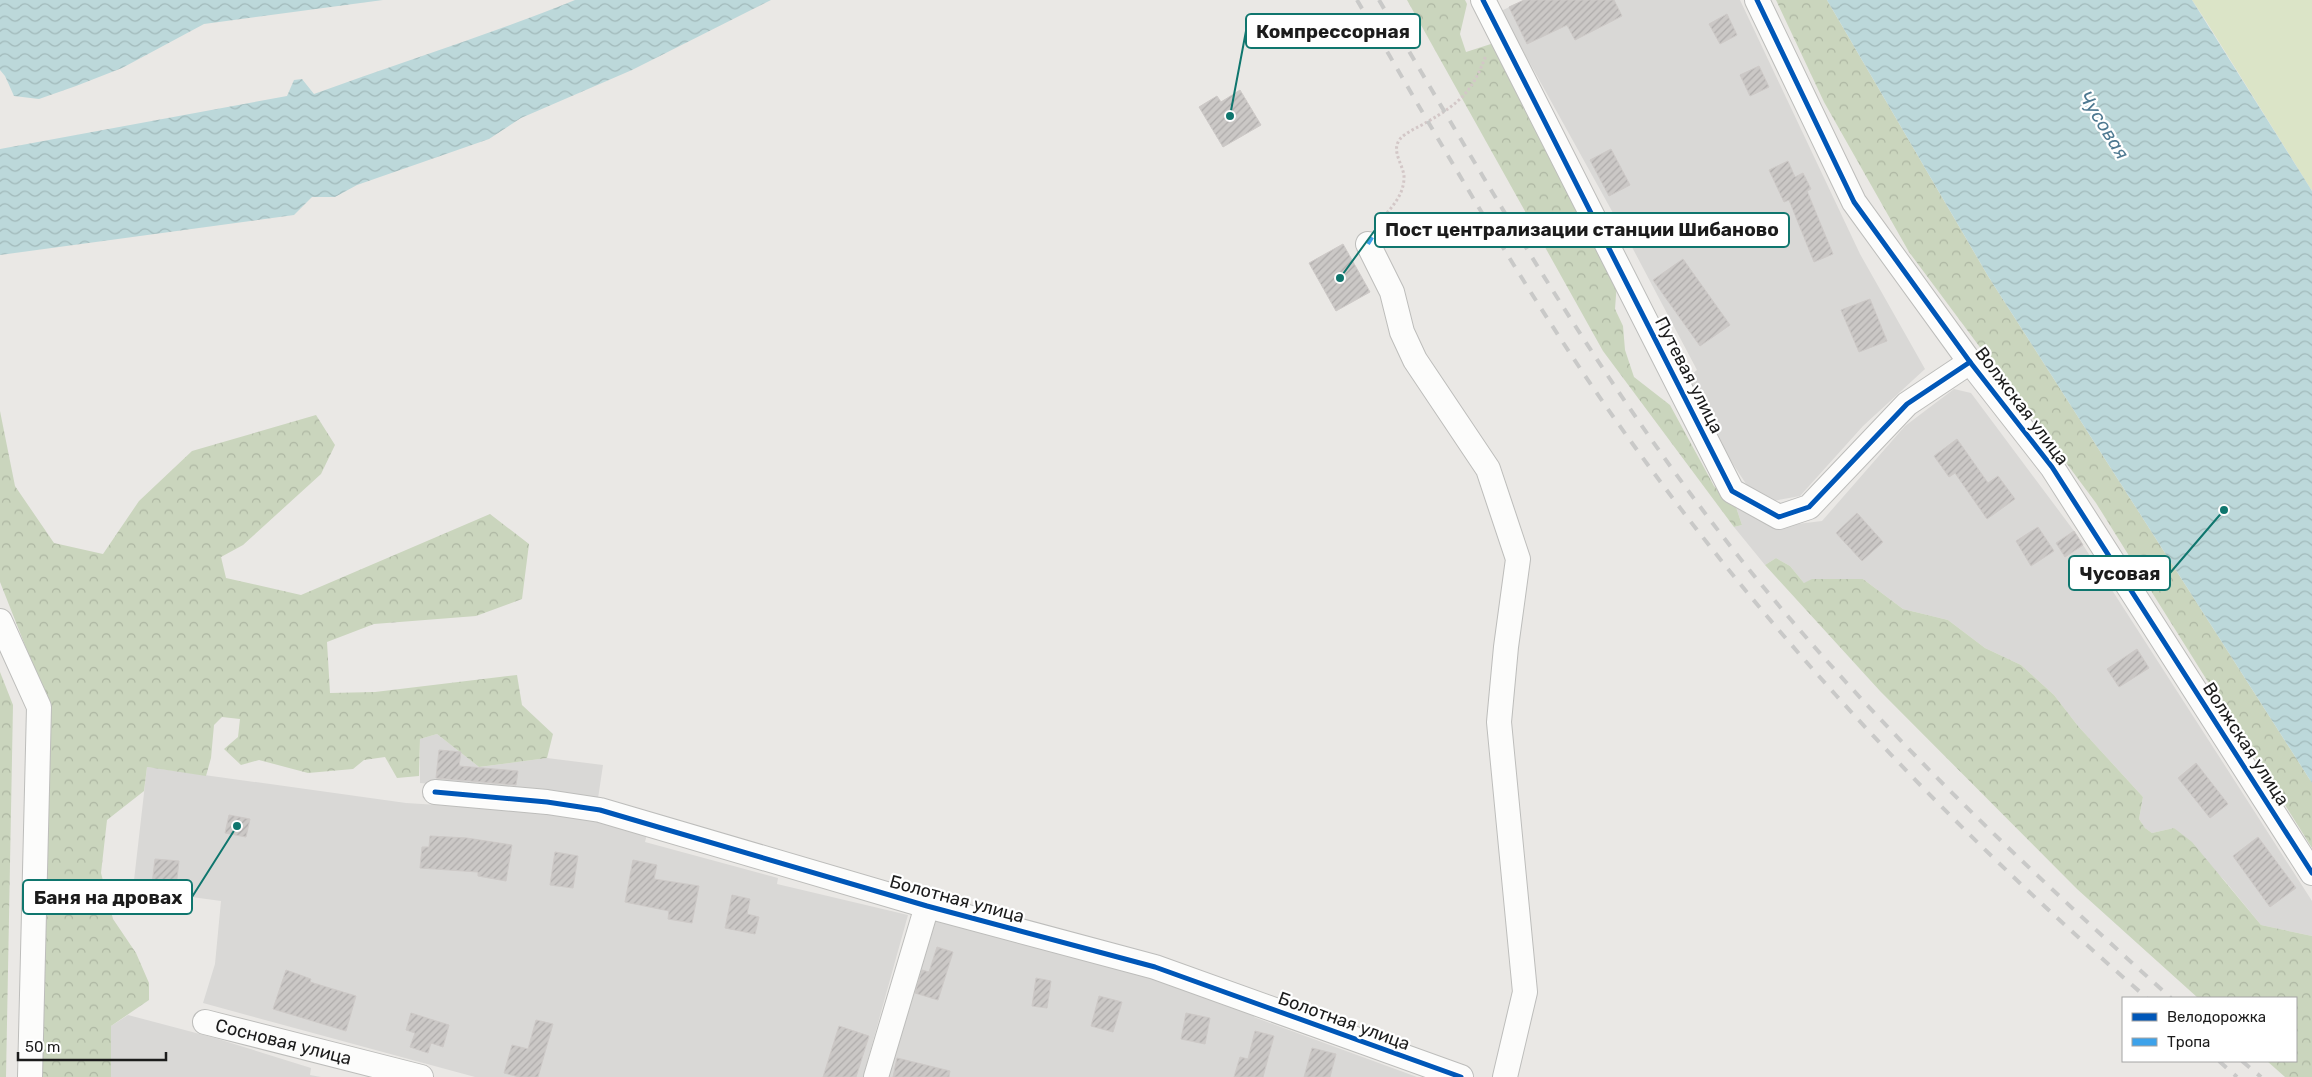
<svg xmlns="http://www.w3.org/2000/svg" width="2312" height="1077" font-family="Rubik,sans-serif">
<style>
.residential{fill:#d9d8d6}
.grass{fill:#dbe4c7}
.forest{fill:url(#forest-crowns)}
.water{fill:url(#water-waves)}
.building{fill:url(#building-hatch);stroke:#cdc9c7}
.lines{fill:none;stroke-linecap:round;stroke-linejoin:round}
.minor-casing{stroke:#bdbdbb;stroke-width:26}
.path{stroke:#d3c7c7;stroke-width:3;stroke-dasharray:2.5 2.5;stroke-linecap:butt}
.minor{stroke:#fcfcfb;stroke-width:24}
.rail{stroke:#c9c9c8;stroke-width:4;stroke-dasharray:10 10;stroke-linecap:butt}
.quiet{stroke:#3da2ea;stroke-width:4;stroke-dasharray:8 4;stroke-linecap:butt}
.cycleway-casing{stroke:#fff;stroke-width:8}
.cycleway{stroke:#0057b8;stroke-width:5}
.labels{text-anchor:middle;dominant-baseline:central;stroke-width:4.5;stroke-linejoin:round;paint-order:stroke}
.street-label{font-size:18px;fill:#1c1c1c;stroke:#fff}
.water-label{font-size:19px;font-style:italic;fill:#4e7991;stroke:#fff}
.leader{fill:none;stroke:#0f766e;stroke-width:2}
.callout-dot{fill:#0f766e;stroke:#fff;stroke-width:2}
.callout{fill:#fff;stroke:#0f766e;stroke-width:2}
.callout-label{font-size:19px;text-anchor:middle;font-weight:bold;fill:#1c1c1c}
</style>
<defs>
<pattern id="forest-crowns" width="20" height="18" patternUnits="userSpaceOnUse" patternTransform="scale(1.25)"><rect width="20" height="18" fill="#cad5bd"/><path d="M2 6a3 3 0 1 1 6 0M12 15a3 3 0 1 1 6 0" fill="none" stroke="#adb6a2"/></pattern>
<pattern id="water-waves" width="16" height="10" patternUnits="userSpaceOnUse" patternTransform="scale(1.25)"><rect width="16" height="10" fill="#bcd8da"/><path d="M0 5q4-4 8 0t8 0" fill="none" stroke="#a1b9ba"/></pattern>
<pattern id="building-hatch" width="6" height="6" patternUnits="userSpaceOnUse" patternTransform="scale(1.25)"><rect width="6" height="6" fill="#cbc8c6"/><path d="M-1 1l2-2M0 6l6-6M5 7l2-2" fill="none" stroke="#aeabaa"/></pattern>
</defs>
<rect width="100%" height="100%" fill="#eae8e5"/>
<g class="residential">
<path d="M1524 0H1740L1860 254 1925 369 1863 426 1800 496 1773 501 1752 493 1693 403 1684 380 1697 370 1633 249 1501 11Z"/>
<path d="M1954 389 1971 393 2074 531 2312 901V936L2261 925 2225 881 2174 828 2152 833 2145 828 2139 819 2143 797 2078 726 2054 695 2021 665 1985 648 1948 620 1903 609 1863 579 1804 583 1790 566 1776 558 1765 565 1734 527 1742 525 1736 507 1781 526 1822 521 1905 426Z"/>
<path d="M437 734 479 767 547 758 603 765 597 805 477 788 420 783V739Z"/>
<path d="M147 767 406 803 565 813 648 830 645 842 778 878 777 884 908 915 863 1077H475L203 1003 215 964 221 901 133 889Z"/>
<path d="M932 919 1149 975 1254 1010V1017L1417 1077H882L902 1033 900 1021Z"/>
<path d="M128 1015 215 1038 311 1068 310 1075 321 1077H111V1026Z"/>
</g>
<path class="grass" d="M2192 0H2312V191L2206 21Z"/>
<g class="forest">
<path d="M1407 0H1465L1467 4 1460 34 1466 52 1494 43 1617 282 1615 309 1623 326 1625 350 1634 377 1670 405 1714 486 1736 507 1742 525 1734 527 1603 351Z"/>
<path d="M1776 0H1827L1988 276 2312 783V848L2096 503 1909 252 1824 102Z"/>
<path d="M0 411 15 486 54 543 103 554 139 501 192 451 316 415 335 445 321 474 243 545 221 557 226 578 301 595 490 514 529 544 522 599 476 616 374 624 327 642 330 693 375 692 517 675 522 705 553 734 547 758 479 767 437 734 420 739 419 776 397 778 385 757 364 760 353 769 308 773 259 760 241 765 224 749 238 737 240 719 222 717 214 725 211 758 206 776 147 767 144 791 107 820 101 873 113 919 136 953 149 983V1000L111 1026V1077H36L47 701 0 582Z"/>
<path d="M1776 558 1790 566 1804 583 1812 579H1863L1903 609 1948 620 1985 648 2021 665 2054 695 2078 726 2143 797 2139 819 2145 828 2152 833 2174 828 2192 842 2261 925 2312 936V1077H2285L2267 1061H2296V998H2198L2077 889 1880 691 1765 565Z"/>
<path d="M0 672 13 705 6 1077H0Z"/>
</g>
<g class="water">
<path d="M0 0H383L204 24 122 68 76 86 39 99 14 96 5 76 0 70Z"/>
<path d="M575 0H771L632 70 521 118 489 139 357 185 335 197H312L294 215 0 255V149L287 96 294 80 302 79 314 94C401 62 489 35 575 0Z"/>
<path d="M1827 0H2192L2312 191V783L1988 276Z"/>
</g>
<g class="building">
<path d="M1524 0H1614L1622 16 1575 40 1567 25 1527 44 1509 7Z"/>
<path d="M1727 14 1737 35 1720 44 1709 24Z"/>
<path d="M1759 66 1769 87 1750 96 1740 75Z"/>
<path d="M1240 90 1261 125 1223 147 1199 107 1217 96 1221 102Z"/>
<path d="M1611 149 1630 185 1609 196 1590 160Z"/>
<path d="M1788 161 1795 177 1803 173 1811 189 1807 191 1833 254 1814 262 1789 200 1784 202 1769 170Z"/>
<path d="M1343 244 1370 292 1336 311 1309 263Z"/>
<path d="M1683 259 1730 325 1700 346 1653 280Z"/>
<path d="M1870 299 1887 341 1859 352 1841 310Z"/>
<path d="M1957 439 1988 483 1998 476 2015 499 1987 519 1955 473 1949 477 1934 456Z"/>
<path d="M1857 513 1883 542 1862 561 1836 533Z"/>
<path d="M2038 527 2054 551 2031 566 2016 541Z"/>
<path d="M2074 531 2083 545 2065 557 2056 543Z"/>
<path d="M2137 649 2149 668 2119 687 2107 669Z"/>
<path d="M439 750 461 752 459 766 518 771 516 785 436 778Z"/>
<path d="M2196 763 2228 804 2210 818 2178 778Z"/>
<path d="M229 815 250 819 246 837 225 833Z"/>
<path d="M430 836 467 838 512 845 506 881 478 876V872L420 868 422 847H429Z"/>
<path d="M2258 837 2296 888 2270 907 2233 856Z"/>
<path d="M555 852 578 856 573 888 550 885Z"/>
<path d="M155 859 179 861 176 887 152 884Z"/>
<path d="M633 860 657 865 654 879 699 886 692 923 668 919 669 911 625 902Z"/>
<path d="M732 895 750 899 747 914 759 917 755 934 725 928Z"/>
<path d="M937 947 953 952 938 1000 915 993 922 970 929 972Z"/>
<path d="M286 970 311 979 310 982 356 996 346 1031 273 1009Z"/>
<path d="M1036 978 1051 981 1047 1008 1032 1006Z"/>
<path d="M1099 996 1122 1002 1113 1032 1091 1026Z"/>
<path d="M411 1013 449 1025 443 1047 431 1043 428 1053 410 1047 415 1033 406 1030Z"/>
<path d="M1186 1013 1210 1018 1205 1044 1181 1039Z"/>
<path d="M536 1020 553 1024 538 1077H519L504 1073 512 1045 528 1049Z"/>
<path d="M839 1026 869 1036 856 1077H823Z"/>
<path d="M1255 1031 1274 1036 1263 1077H1234L1240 1057 1248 1059Z"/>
<path d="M1312 1048 1336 1054 1330 1077H1304Z"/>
<path d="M897 1058 950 1071 949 1077H893Z"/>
</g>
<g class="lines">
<defs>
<g id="minor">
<path d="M1483 0 1732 491 1779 517 1809 507 1907 404 1970 362"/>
<path d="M1757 0 1854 202 1970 362 2052 467 2312 873"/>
<path d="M1368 244 1392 292 1402 332 1415 360 1488 469 1518 559 1506 647 1499 722 1525 992 1505 1077"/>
<path d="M0 621 39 707 30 1077"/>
<path d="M435 792 547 802 600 810 927 906 1155 967 1461 1077"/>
<path id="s1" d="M205 1022 421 1077"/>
<path d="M876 1077 927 906"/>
</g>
</defs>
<use href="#minor" class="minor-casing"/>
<path class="path" d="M1387 213C1395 203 1403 194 1404 179 1405 166 1390 152 1400 139 1406 132 1419 127 1427 122 1460 103 1473 91 1486 55"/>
<use href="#minor" class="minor"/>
<g class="rail">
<path d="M1357 0C1445 150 1530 302 1632 443 1780 649 1955 832 2147 998"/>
<path d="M1379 0C1490 189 1599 380 1735 552 1867 718 2014 857 2171 998"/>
<path d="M2219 1061 2237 1077"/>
<path d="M2242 1061 2261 1077"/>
</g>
<path class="quiet" d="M1368 244 1387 213"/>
<defs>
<g id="cycleway">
<path d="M1483 0 1732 491 1779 517 1809 507 1907 404 1970 362"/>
<path d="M1757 0 1854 202 1970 362 2052 467 2312 873"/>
<path d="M435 792 547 802 600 810 927 906 1155 967 1461 1077"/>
</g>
</defs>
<use href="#cycleway" class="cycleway-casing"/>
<use href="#cycleway" class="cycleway"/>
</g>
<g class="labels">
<g class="street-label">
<text transform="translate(1689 375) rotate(63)">Путевая улица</text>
<text transform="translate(2022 406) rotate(53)">Волжская улица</text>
<text transform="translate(2246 744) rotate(57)">Волжская улица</text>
<text transform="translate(957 899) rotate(15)">Болотная улица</text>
<text transform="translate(1344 1021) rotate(20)">Болотная улица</text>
<text stroke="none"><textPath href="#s1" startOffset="81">Сосновая улица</textPath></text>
</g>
<g class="water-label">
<text transform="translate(2104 125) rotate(58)">Чусовая</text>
</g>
</g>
<path class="leader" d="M1230 116L1246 31M1340 278L1375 230M2224 510L2170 573M237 826L192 897"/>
<g class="callout-dot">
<circle cx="1230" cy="116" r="5"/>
<circle cx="1340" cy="278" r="5"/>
<circle cx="2224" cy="510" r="5"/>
<circle cx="237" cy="826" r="5"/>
</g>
<g class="callout">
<rect x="1246" y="14" width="174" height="34" rx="5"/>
<rect x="1375" y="213" width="414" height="34" rx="5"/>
<rect x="2069" y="556" width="101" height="34" rx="5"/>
<rect x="23" y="880" width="169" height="34" rx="5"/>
</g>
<g class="callout-label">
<text x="1333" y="38">Компрессорная</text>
<text x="1582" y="236">Пост централизации станции Шибаново</text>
<text x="2120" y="580">Чусовая</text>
<text x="108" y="904">Баня на дровах</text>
</g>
<rect x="2122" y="997" width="175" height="65" fill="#ffffff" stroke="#a4a4a4"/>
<rect x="2132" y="1013" width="25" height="8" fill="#0057b8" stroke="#a4a4a4"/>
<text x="2167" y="1022" font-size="15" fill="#1c1c1c">Велодорожка</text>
<rect x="2132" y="1038" width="25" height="8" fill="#3da2ea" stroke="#a4a4a4"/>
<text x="2167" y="1047" font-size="15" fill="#1c1c1c">Тропа</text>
<path d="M18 1052v8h148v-8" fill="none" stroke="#1c1c1c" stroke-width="2.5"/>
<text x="25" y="1052" font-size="15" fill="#1c1c1c" stroke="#ffffff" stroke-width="4" paint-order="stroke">50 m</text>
</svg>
